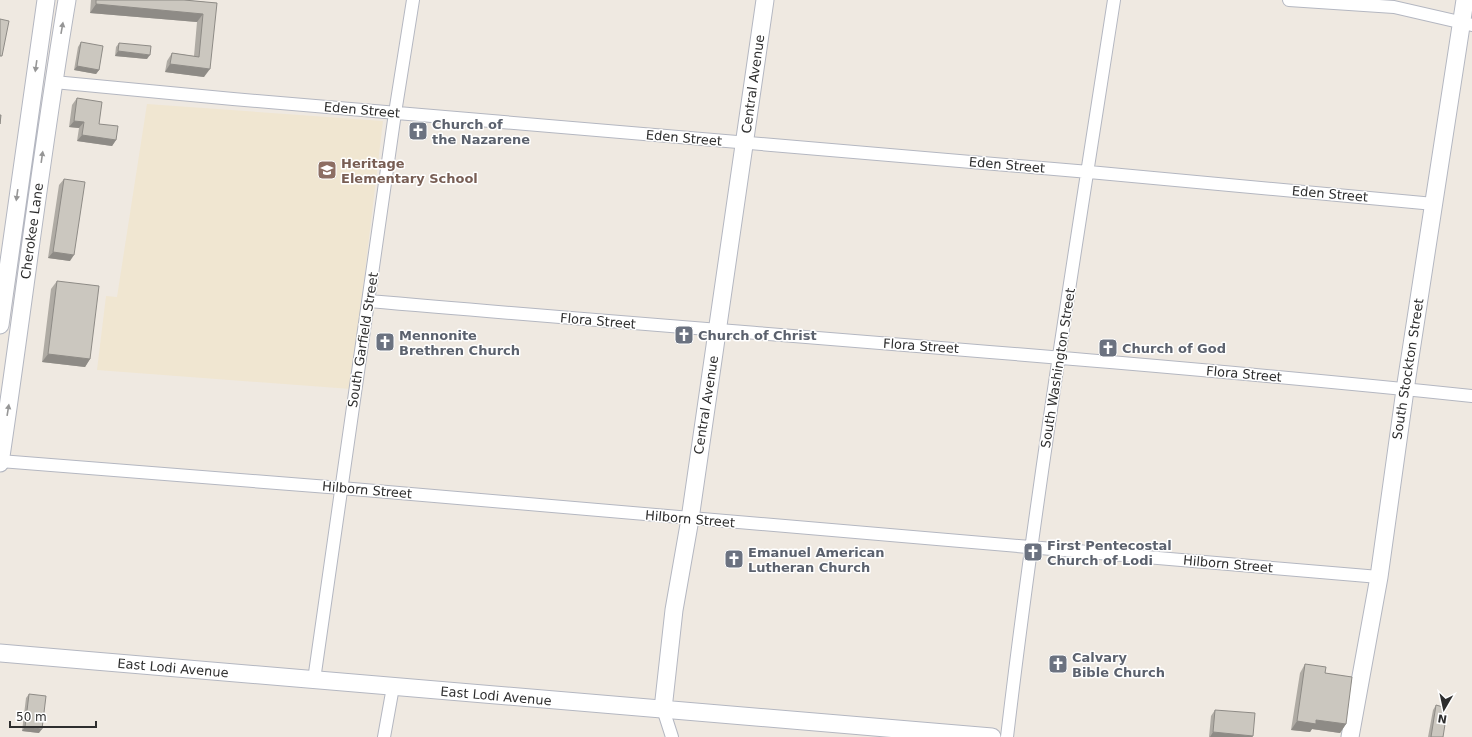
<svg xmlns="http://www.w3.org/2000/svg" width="1472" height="737" viewBox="0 0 1472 737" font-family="'DejaVu Sans',sans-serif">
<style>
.education{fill:#f0e6d1}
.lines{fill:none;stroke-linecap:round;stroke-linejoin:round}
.street-casing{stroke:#b4b7c1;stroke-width:14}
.secondary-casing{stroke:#b4b7c1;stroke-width:19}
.street{stroke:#fff;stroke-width:12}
.secondary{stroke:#fff;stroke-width:17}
.wall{fill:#afaba4}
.shaded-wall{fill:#8e8b86}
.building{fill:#cbc7bf;stroke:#8e8b86}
.oneway{fill:#969696}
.labels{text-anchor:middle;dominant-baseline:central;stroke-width:3;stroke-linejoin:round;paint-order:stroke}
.street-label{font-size:13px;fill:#2e2e2e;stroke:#fff}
.worship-label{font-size:13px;font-weight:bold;fill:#5b616d;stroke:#fff;text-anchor:start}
.education-label{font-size:13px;font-weight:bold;fill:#785e54;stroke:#fff;text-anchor:start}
</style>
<rect width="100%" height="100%" fill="#efe9e1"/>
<path class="education" d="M147,104L383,121L351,389L97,370L106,296L117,297Z"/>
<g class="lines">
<g class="street-casing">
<path id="street" d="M1289,0L1394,7L1472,25
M54,82L233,99L1089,172L1434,204
M369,301C737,333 1105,358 1472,396
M0,461L341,488L1379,577
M314,680L395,113L413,0
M663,709L672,737
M384,737L393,687
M1007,737C1036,491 1076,245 1114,0"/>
</g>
<g class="secondary-casing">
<path id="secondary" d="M0,325L46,0
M0,463C23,309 41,154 67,0
M0,653L992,737
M663,709L674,610L690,519L765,0
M1350,737L1379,577L1405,390L1465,0"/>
</g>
<use href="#street" class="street"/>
<use href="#secondary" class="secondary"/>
</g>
<path class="wall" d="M91,0H184L217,3L204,77L165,72L167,61L172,53L194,56L197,22L90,13Z
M81,42L99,70L96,74L74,70L78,47Z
M119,43L147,59L115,56L116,47Z
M77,98L99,124L116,140L112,146L77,141L79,128L69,127L72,105Z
M64,179L70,261L48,258L59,185Z
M57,281L90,359L85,367L42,362L51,289Z
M1305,664L1325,673L1346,724L1340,733L1312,729L1310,732L1291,730L1300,673Z
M29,694L39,733L22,731L26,698Z
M1436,705L1442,718L1443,737H1428L1433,710Z
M1215,710L1253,736L1252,737H1209L1211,716Z"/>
<path class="shaded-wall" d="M96,4L203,14L197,22L90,13Z
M118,51L150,55L147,59L115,56Z
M170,64L210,69L204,77L165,72Z
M77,66L99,70L96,74L74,70Z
M74,121L84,122L79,128L69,127Z
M82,135L116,140L112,146L77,141Z
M53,252L74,255L70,261L48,258Z
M48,354L90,359L85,367L42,362Z
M1316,720L1346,724L1340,733L1312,729L1310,732L1291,730L1297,721Z
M25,727L42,729L39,733L22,731Z
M1213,732L1253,736L1252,737H1210Z"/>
<path class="building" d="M96,0H184L217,3L210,69L170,64L172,53L199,57L203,14L96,4Z
M0,19L9,21L2,56H0Z
M81,42L103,46L99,70L77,66Z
M119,43L151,46L150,55L118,51Z
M77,98L102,102L99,124L118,126L116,140L82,135L84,122L74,121Z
M0,115H1L0,124Z
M64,179L85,182L74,255L53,252Z
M57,281L99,286L90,359L48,354Z
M1305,664L1326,667L1325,673L1352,677L1346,724L1316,720V724L1297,721Z
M29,694L46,696L42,729L25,727Z
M1436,705L1443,707L1442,718H1446L1443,737H1431Z
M1215,710L1255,713L1253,736L1213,732Z"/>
<defs><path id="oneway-solid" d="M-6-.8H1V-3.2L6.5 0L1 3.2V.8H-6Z"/></defs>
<g class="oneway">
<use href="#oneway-solid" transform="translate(62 28) rotate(-80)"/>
<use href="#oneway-solid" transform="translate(36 66) rotate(98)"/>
<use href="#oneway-solid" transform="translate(42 157) rotate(-82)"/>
<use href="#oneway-solid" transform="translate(17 195) rotate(98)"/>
<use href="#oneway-solid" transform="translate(8 410) rotate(-81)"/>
</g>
<defs>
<g id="church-square" transform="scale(1)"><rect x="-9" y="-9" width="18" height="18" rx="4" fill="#6b7280" stroke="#fff"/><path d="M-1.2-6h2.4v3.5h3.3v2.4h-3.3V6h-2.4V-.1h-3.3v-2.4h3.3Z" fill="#fff"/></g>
<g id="school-square" transform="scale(1)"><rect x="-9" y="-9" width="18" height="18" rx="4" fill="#8d6e63" stroke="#fff"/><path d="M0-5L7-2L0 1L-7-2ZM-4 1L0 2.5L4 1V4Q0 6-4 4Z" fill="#fff"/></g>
</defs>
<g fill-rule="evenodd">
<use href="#church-square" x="418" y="131"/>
<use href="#school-square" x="327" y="170"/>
<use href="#church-square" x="684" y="335"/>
<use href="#church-square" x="385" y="342"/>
<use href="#church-square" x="1108" y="348"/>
<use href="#church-square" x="1033" y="552"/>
<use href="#church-square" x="734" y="559"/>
<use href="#church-square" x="1058" y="664"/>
</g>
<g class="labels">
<g class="street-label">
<text transform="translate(753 84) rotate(-82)">Central Avenue</text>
<text transform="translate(362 110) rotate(5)">Eden Street</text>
<text transform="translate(684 138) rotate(5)">Eden Street</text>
<text transform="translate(1007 165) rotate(5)">Eden Street</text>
<text transform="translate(1330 194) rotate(5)">Eden Street</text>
<text transform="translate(32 231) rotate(-82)">Cherokee Lane</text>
<text transform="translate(598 321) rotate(5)">Flora Street</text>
<text transform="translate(363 340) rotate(-81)">South Garfield Street</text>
<text transform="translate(921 346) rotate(4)">Flora Street</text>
<text transform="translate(1058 368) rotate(-81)">South Washington Street</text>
<text transform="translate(1408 369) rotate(-81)">South Stockton Street</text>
<text transform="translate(1244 374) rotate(5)">Flora Street</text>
<text transform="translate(706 405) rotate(-81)">Central Avenue</text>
<text transform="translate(367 490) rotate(5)">Hilborn Street</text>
<text transform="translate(690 519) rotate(5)">Hilborn Street</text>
<text transform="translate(1228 564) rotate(5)">Hilborn Street</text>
<text transform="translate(173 668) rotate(5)">East Lodi Avenue</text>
<text transform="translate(496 696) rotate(5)">East Lodi Avenue</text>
</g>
<g class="worship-label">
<text x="432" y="124">Church of<tspan x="432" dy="15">the Nazarene</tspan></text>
<text x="399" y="335">Mennonite<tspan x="399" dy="15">Brethren Church</tspan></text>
<text x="698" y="335">Church of Christ</text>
<text x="1122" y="348">Church of God</text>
<text x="1047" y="545">First Pentecostal<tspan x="1047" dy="15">Church of Lodi</tspan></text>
<text x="748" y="552">Emanuel American<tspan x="748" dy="15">Lutheran Church</tspan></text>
<text x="1072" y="657">Calvary<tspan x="1072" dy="15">Bible Church</tspan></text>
</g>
<g class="education-label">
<text x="341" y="163">Heritage<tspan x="341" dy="15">Elementary School</tspan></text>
</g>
</g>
<g transform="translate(1444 709) rotate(189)" stroke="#ffffff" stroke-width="3" paint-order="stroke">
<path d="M0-3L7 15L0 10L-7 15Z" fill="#2e2e2e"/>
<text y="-6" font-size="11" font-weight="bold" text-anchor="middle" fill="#2e2e2e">N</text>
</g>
<path d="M10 721v6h86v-6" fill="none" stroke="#2e2e2e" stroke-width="2"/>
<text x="16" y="721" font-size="12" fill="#2e2e2e" stroke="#ffffff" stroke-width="3" paint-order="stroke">50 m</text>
</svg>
